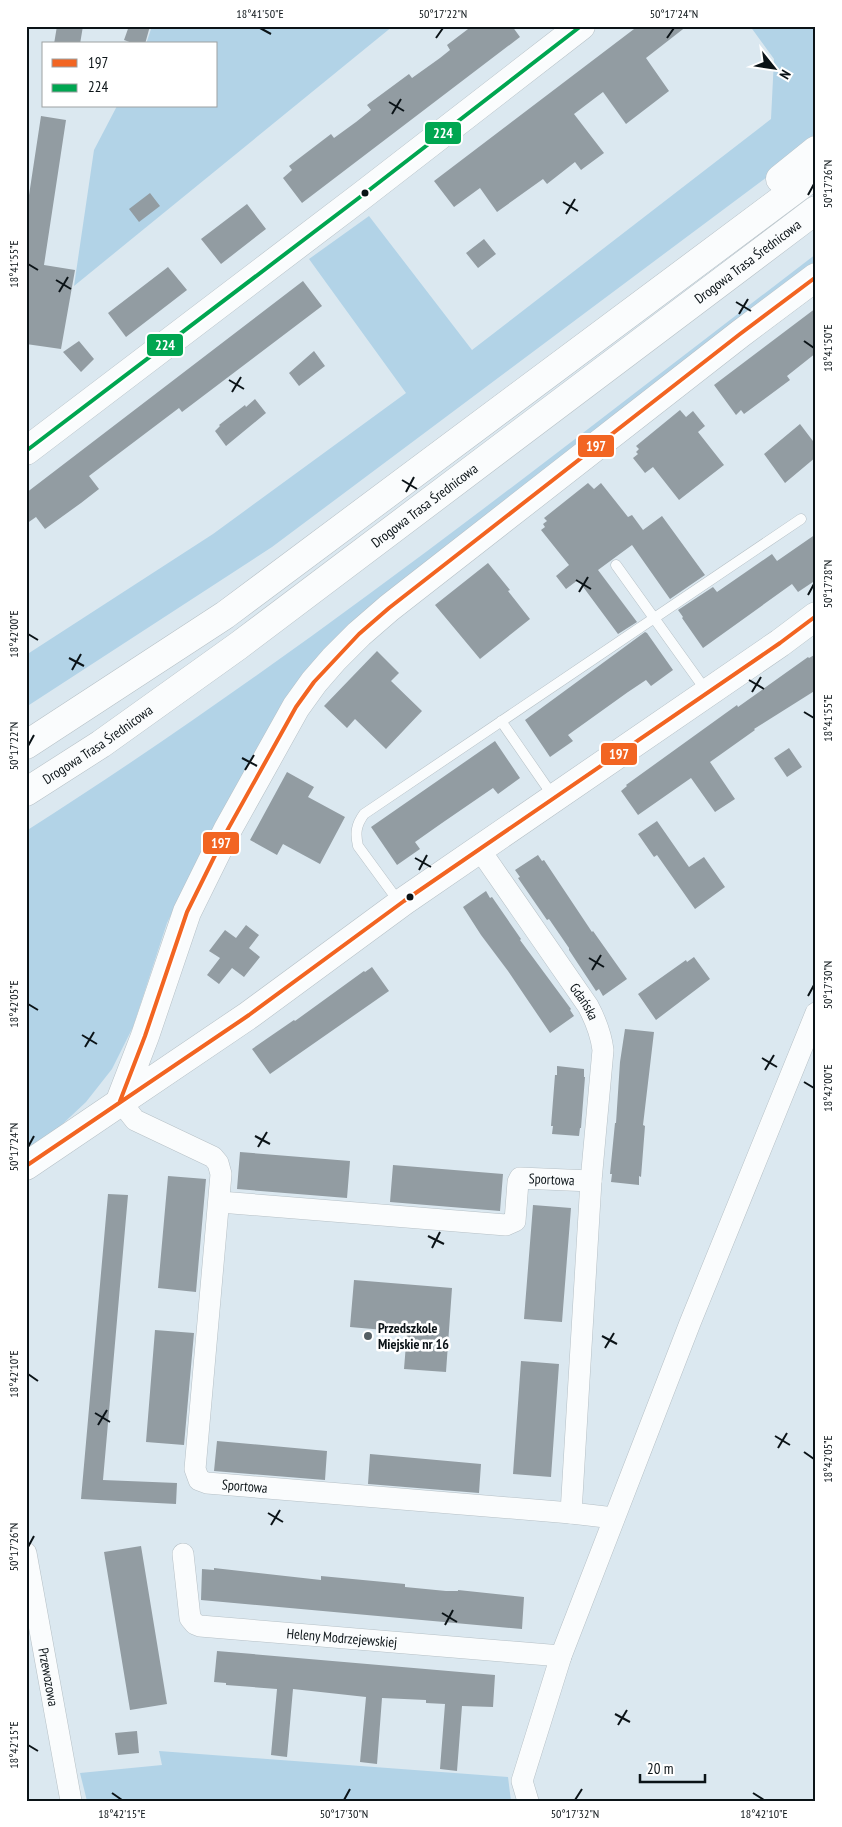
<svg xmlns="http://www.w3.org/2000/svg" width="842" height="1827" viewBox="0 0 842 1827" font-family="'PT Sans Narrow',sans-serif">
<style>
.green{fill:#b2d3e7}
.building{fill:#929ca2}
.lines{fill:none;stroke-linecap:round;stroke-linejoin:round}
.lane-casing{stroke:#b6c0c6;stroke-width:11}
.street-casing{stroke:#b6c0c6;stroke-width:22}
.secondary-casing{stroke:#b6c0c6;stroke-width:29}
.primary-casing{stroke:#b6c0c6;stroke-width:29}
.lane{stroke:#fafcfd;stroke-width:10}
.street{stroke:#fafcfd;stroke-width:21}
.secondary{stroke:#fafcfd;stroke-width:28}
.primary{stroke:#fafcfd;stroke-width:28}
.bus-1-casing{stroke:#fff;stroke-width:8}
.bus-2-casing{stroke:#fff;stroke-width:8}
.bus-1{stroke:#f26522;stroke-width:4}
.bus-2{stroke:#00a651;stroke-width:4}
.ticks{fill:none;stroke:#0b1317;stroke-width:2}
.bus-dot{fill:#0b1317;stroke:#fff;stroke-width:2}
.poi-dot{fill:#545e63;stroke:#fff;stroke-width:2}
.labels{text-anchor:middle;dominant-baseline:central;stroke-width:5;stroke-linejoin:round;paint-order:stroke}
.street-label{font-size:14px;fill:#0b1317;stroke:#fff}
.poi-label{font-size:14px;font-weight:bold;fill:#0b1317;stroke:#fff;text-anchor:start}
.line-badge{stroke:#fff;stroke-width:2}
.badge-label{font-size:14px;text-anchor:middle;font-weight:bold;fill:#fff}
.neatline{fill:none;stroke:#0b1317;stroke-width:2}
.ticks-label{font-size:12px;text-anchor:middle;fill:#0b1317}
</style>
<rect width="100%" height="100%" fill="#dbe8f0"/>
<path class="green" d="M152,26H393L74,286L94,150L117,106H216V44H146Z
M750,26H816L815,141L272,547L26,707V655L213,534L406,393L309,259L369,216L472,350L771,119L774,59Z
M816,254V268L352,624L297,682L214,829L167,923L133,1027L112,1069L86,1102L53,1133L26,1152V831C301,656 557,452 816,254Z
M159,1751L508,1777L511,1801H87L80,1773L162,1765Z"/>
<path class="building" d="M57,26H83L80,44H54Z
M129,26H150L145,44H135L124,40Z
M472,26H512L520,37L302,203L283,178L292,170L289,166L331,134L334,138L356,122L371,110L367,105L409,74L412,78L440,58L450,50L447,45Z
M638,26H687L646,58L669,91L626,124L603,92L574,114L604,153L581,170L575,162L547,184L543,179L497,212L480,188L454,207L434,181Z
M41,116L66,120L44,265L75,270L61,349L26,344V215Z
M150,193L160,206L139,222L129,209Z
M247,204L266,229L221,264L201,239Z
M484,239L496,254L478,268L466,253Z
M168,267L187,290L126,337L108,313Z
M303,281L322,306L182,412L179,408L89,476L99,489L81,503L45,529L36,517L26,524V493Z
M816,308V353L787,376L790,380L744,414L741,410L736,415L714,385Z
M79,341L94,359L81,372L63,352Z
M314,351L325,366L299,386L289,373Z
M255,399L266,413L226,446L215,431L220,426L219,425L245,405L246,407Z
M680,410L686,417L693,411L705,426L698,432L724,465L679,500L653,467L645,473L633,458L638,454L636,452L639,449L636,446Z
M800,424L816,445V457L785,483L764,454Z
M588,483L594,489L601,483L628,517L632,515L643,530L662,516L705,575L670,599L632,545L598,570L637,622L618,634L578,580L566,589L556,576L569,565L541,530L545,527L543,524L547,521L544,518Z
M816,534V580L798,592L792,584L703,648L682,618L683,617L678,610L713,587L717,592L772,554L777,561Z
M488,563L510,590L508,591L530,619L480,659L435,605Z
M645,632L647,633L673,670L651,686L646,680L628,692L568,735L573,741L550,757L525,720Z
M377,651L399,673L391,681L422,711L386,749L355,719L347,728L324,706Z
M816,654V690L754,729L755,730L710,762L735,799L715,812L691,778L638,815L621,791L627,786L626,785L737,705L738,707L808,657L809,658Z
M495,741L520,778L498,794L493,788L442,823L415,842L420,849L397,865L371,827Z
M789,748L802,767L787,777L774,758Z
M287,772L314,787L308,797L345,817L320,864L283,844L277,855L250,840Z
M657,821L689,867L704,857L725,887L695,909L657,855L654,857L638,834Z
M538,855L542,861L544,860L592,932L593,931L627,979L603,996L599,989L596,991L569,950V948L549,919L547,920L518,878L520,877L515,870Z
M486,891L490,898L492,897L521,939L520,940L571,1009L570,1010L574,1016L550,1033L508,971L481,935L463,907Z
M246,925L259,935L249,948L260,957L244,977L232,968L219,984L207,975L220,958L209,951L225,930L236,938Z
M694,957L710,979L656,1020L638,994L686,960L687,962Z
M372,967L389,991L270,1074L252,1049L294,1020L295,1021L364,971L365,972Z
M625,1029L654,1032L643,1125L645,1126L641,1177L639,1176V1185L611,1182L612,1174H610L615,1123H616L620,1062Z
M557,1066L584,1069V1077H585L581,1128H580L579,1136L552,1134L553,1126H551L555,1075H557Z
M240,1152L350,1161L347,1198L237,1189Z
M393,1165L503,1174L500,1211L390,1202Z
M168,1176L206,1179L196,1292L158,1288Z
M108,1194L128,1195L103,1480L177,1483L176,1504L81,1499Z
M533,1205L571,1208L562,1322L524,1319Z
M354,1280L452,1288L446,1372L404,1369L407,1332L350,1327Z
M155,1330L194,1333L184,1445L146,1442Z
M521,1361L559,1364L551,1477L513,1474Z
M217,1441L327,1451L325,1480L214,1471Z
M370,1454L481,1464L479,1493L368,1484Z
M141,1546L167,1704L130,1710L104,1552Z
M214,1568L321,1580V1576L405,1584V1587L446,1591H458V1590L524,1597L522,1629L201,1600L202,1569L214,1570Z
M217,1651L495,1675L493,1707L462,1706L457,1771L440,1769L445,1704L426,1703V1700L382,1698L377,1764L360,1762L366,1697L293,1689L287,1757L271,1755L277,1689L226,1685V1683L214,1682Z
M137,1731L139,1753L118,1755L115,1733Z"/>
<g class="lines">
<g class="lane-casing">
<path id="lane" d="M616,565L707,692
M501,721L553,796
M399,902L358,846C355,833 356,825 364,814L801,519"/>
</g>
<g class="street-casing">
<g id="street">
<path id="s1" d="M480,850L588,1006C596,1021 601,1034 603,1050L591,1181L571,1513"/>
<path id="s2" d="M120,1101L135,1120L213,1157L218,1163L221,1174L195,1469L199,1480L207,1483L571,1513L614,1518"/>
<path id="s3" d="M220,1202L506,1225L515,1221L518,1182L520,1178L591,1181"/>
<path id="s4" d="M26,1553L71,1801"/>
<path id="s5" d="M183,1554L190,1618L195,1624L200,1626L561,1656"/>
<path d="M528,1801L522,1781L561,1656L690,1323L816,1013"/>
</g>
</g>
<g class="secondary-casing">
<path id="secondary" d="M26,451L364,194L581,26
M120,1101L145,1036L187,912L228,829L296,707L314,682L334,659L359,634L389,608L740,334L816,277
M26,1166L249,1015L404,901L780,643L816,616"/>
</g>
<g class="primary-casing">
<g id="primary">
<path d="M780,179L816,150"/>
<path d="M26,745L225,615L816,174"/>
<path id="s6" d="M26,792L101,744L238,646L816,210"/>
</g>
</g>
<use href="#lane" class="lane"/>
<use href="#street" class="street"/>
<use href="#secondary" class="secondary"/>
<use href="#primary" class="primary"/>
<g class="bus-1-casing">
<path id="bus-1" d="M120,1101L145,1036L187,912L228,829L296,707L314,682L359,634L389,608L740,334L816,277
M26,1166L249,1015L404,901L780,643L816,616"/>
</g>
<g class="bus-2-casing">
<path id="bus-2" d="M26,451L364,194L581,26"/>
</g>
<use href="#bus-1" class="bus-1"/>
<use href="#bus-2" class="bus-2"/>
</g>
<path class="ticks" d="M260,28L271,34M436,38L443,28M667,38L674,28M389,102L404,111M392,114L401,99M808,195L814,184M563,202L578,211M566,214L575,199M28,264L38,270M56,280L71,289M59,292L68,277M736,302L751,311M739,314L748,299M804,341L814,348M229,380L244,389M232,392L241,377M402,480L417,489M406,492L414,477M576,580L591,589M579,592L588,577M808,595L814,584M28,634L38,640M69,658L84,666M72,670L81,654M749,680L764,689M752,692L761,677M804,712L814,718M28,746L34,735M242,758L257,766M245,770L254,755M415,858L431,867M419,870L427,855M589,958L604,967M592,970L601,955M808,996L814,985M28,1004L38,1010M82,1035L97,1044M85,1047L94,1032M762,1058L777,1067M765,1070L774,1055M804,1082L814,1088M255,1136L270,1144M28,1147L34,1136M258,1147L267,1132M428,1236L444,1244M432,1248L440,1232M602,1336L617,1344M605,1348L614,1333M28,1374L38,1381M95,1413L110,1422M98,1425L107,1410M775,1436L790,1445M778,1448L787,1433M804,1452L814,1459M268,1513L283,1522M271,1525L280,1510M28,1547L34,1536M442,1613L457,1622M445,1625L453,1610M615,1714L630,1722M618,1725L627,1710M28,1745L38,1751M112,1793L122,1800M753,1793L764,1800M344,1800L350,1789M575,1800L582,1789"/>
<g class="bus-dot">
<circle cx="365" cy="193" r="4.5"/>
<circle cx="410" cy="897" r="4.5"/>
</g>
<circle class="poi-dot" cx="368" cy="1336" r="5"/>
<g class="labels">
<g class="street-label">
<text stroke="none"><textPath href="#s6" startOffset="896">Drogowa Trasa Średnicowa</textPath></text>
<text stroke="none"><textPath href="#s6" startOffset="491">Drogowa Trasa Średnicowa</textPath></text>
<text stroke="none"><textPath href="#s6" startOffset="86">Drogowa Trasa Średnicowa</textPath></text>
<text stroke="none"><textPath href="#s1" startOffset="184">Gdańska</textPath></text>
<text stroke="none"><textPath href="#s3" startOffset="372">Sportowa</textPath></text>
<text stroke="none"><textPath href="#s2" startOffset="484">Sportowa</textPath></text>
<text stroke="none"><textPath href="#s5" startOffset="220">Heleny Modrzejewskiej</textPath></text>
<text stroke="none"><textPath href="#s4" startOffset="126">Przewozowa</textPath></text>
</g>
<g class="poi-label">
<text x="378" y="1328">Przedszkole<tspan x="378" dy="16">Miejskie nr 16</tspan></text>
</g>
</g>
<g class="line-badge">
<rect x="424" y="121" width="38" height="24" rx="5" fill="#00a651"/>
<rect x="146" y="333" width="38" height="24" rx="5" fill="#00a651"/>
<rect x="577" y="434" width="38" height="24" rx="5" fill="#f26522"/>
<rect x="600" y="742" width="38" height="24" rx="5" fill="#f26522"/>
<rect x="202" y="831" width="38" height="24" rx="5" fill="#f26522"/>
</g>
<g class="badge-label">
<text x="443" y="138">224</text>
<text x="165" y="350">224</text>
<text x="596" y="451">197</text>
<text x="619" y="759">197</text>
<text x="221" y="848">197</text>
</g>
<rect width="842" height="1827" fill="none" stroke="#ffffff" stroke-width="55"/>
<rect x="42" y="42" width="175" height="65" fill="#ffffff" stroke="#9da1a2"/>
<rect x="52" y="59" width="25" height="8" fill="#f26522" stroke="#9da1a2"/>
<text x="88" y="68" font-size="15" fill="#0b1317">197</text>
<rect x="52" y="84" width="25" height="8" fill="#00a651" stroke="#9da1a2"/>
<text x="88" y="92" font-size="15" fill="#0b1317">224</text>
<g transform="translate(774 68) rotate(120)" stroke="#ffffff" stroke-width="4" paint-order="stroke">
<path d="M0-4L9 19L0 12L-9 19Z" fill="#0b1317"/>
<text y="-8" font-size="14" font-weight="bold" text-anchor="middle" fill="#0b1317">N</text>
</g>
<path d="M640 1774v8h65v-8" fill="none" stroke="#0b1317" stroke-width="2.5"/>
<text x="647" y="1774" font-size="15" fill="#0b1317" stroke="#ffffff" stroke-width="4" paint-order="stroke">20 m</text>
<rect x="28" y="28" width="786" height="1772" class="neatline"/>
<g class="ticks-label">
<text x="260" y="18">18°41'50"E</text>
<text x="443" y="18">50°17'22"N</text>
<text x="674" y="18">50°17'24"N</text>
<text transform="translate(828 184) rotate(-90)" y="4">50°17'26"N</text>
<text transform="translate(14 264) rotate(-90)" y="4">18°41'55"E</text>
<text transform="translate(828 348) rotate(-90)" y="4">18°41'50"E</text>
<text transform="translate(828 584) rotate(-90)" y="4">50°17'28"N</text>
<text transform="translate(14 634) rotate(-90)" y="4">18°42'00"E</text>
<text transform="translate(828 718) rotate(-90)" y="4">18°41'55"E</text>
<text transform="translate(14 746) rotate(-90)" y="4">50°17'22"N</text>
<text transform="translate(828 985) rotate(-90)" y="4">50°17'30"N</text>
<text transform="translate(14 1004) rotate(-90)" y="4">18°42'05"E</text>
<text transform="translate(828 1088) rotate(-90)" y="4">18°42'00"E</text>
<text transform="translate(14 1147) rotate(-90)" y="4">50°17'24"N</text>
<text transform="translate(14 1374) rotate(-90)" y="4">18°42'10"E</text>
<text transform="translate(828 1459) rotate(-90)" y="4">18°42'05"E</text>
<text transform="translate(14 1547) rotate(-90)" y="4">50°17'26"N</text>
<text transform="translate(14 1745) rotate(-90)" y="4">18°42'15"E</text>
<text x="122" y="1818">18°42'15"E</text>
<text x="344" y="1818">50°17'30"N</text>
<text x="575" y="1818">50°17'32"N</text>
<text x="764" y="1818">18°42'10"E</text>
</g>
</svg>
